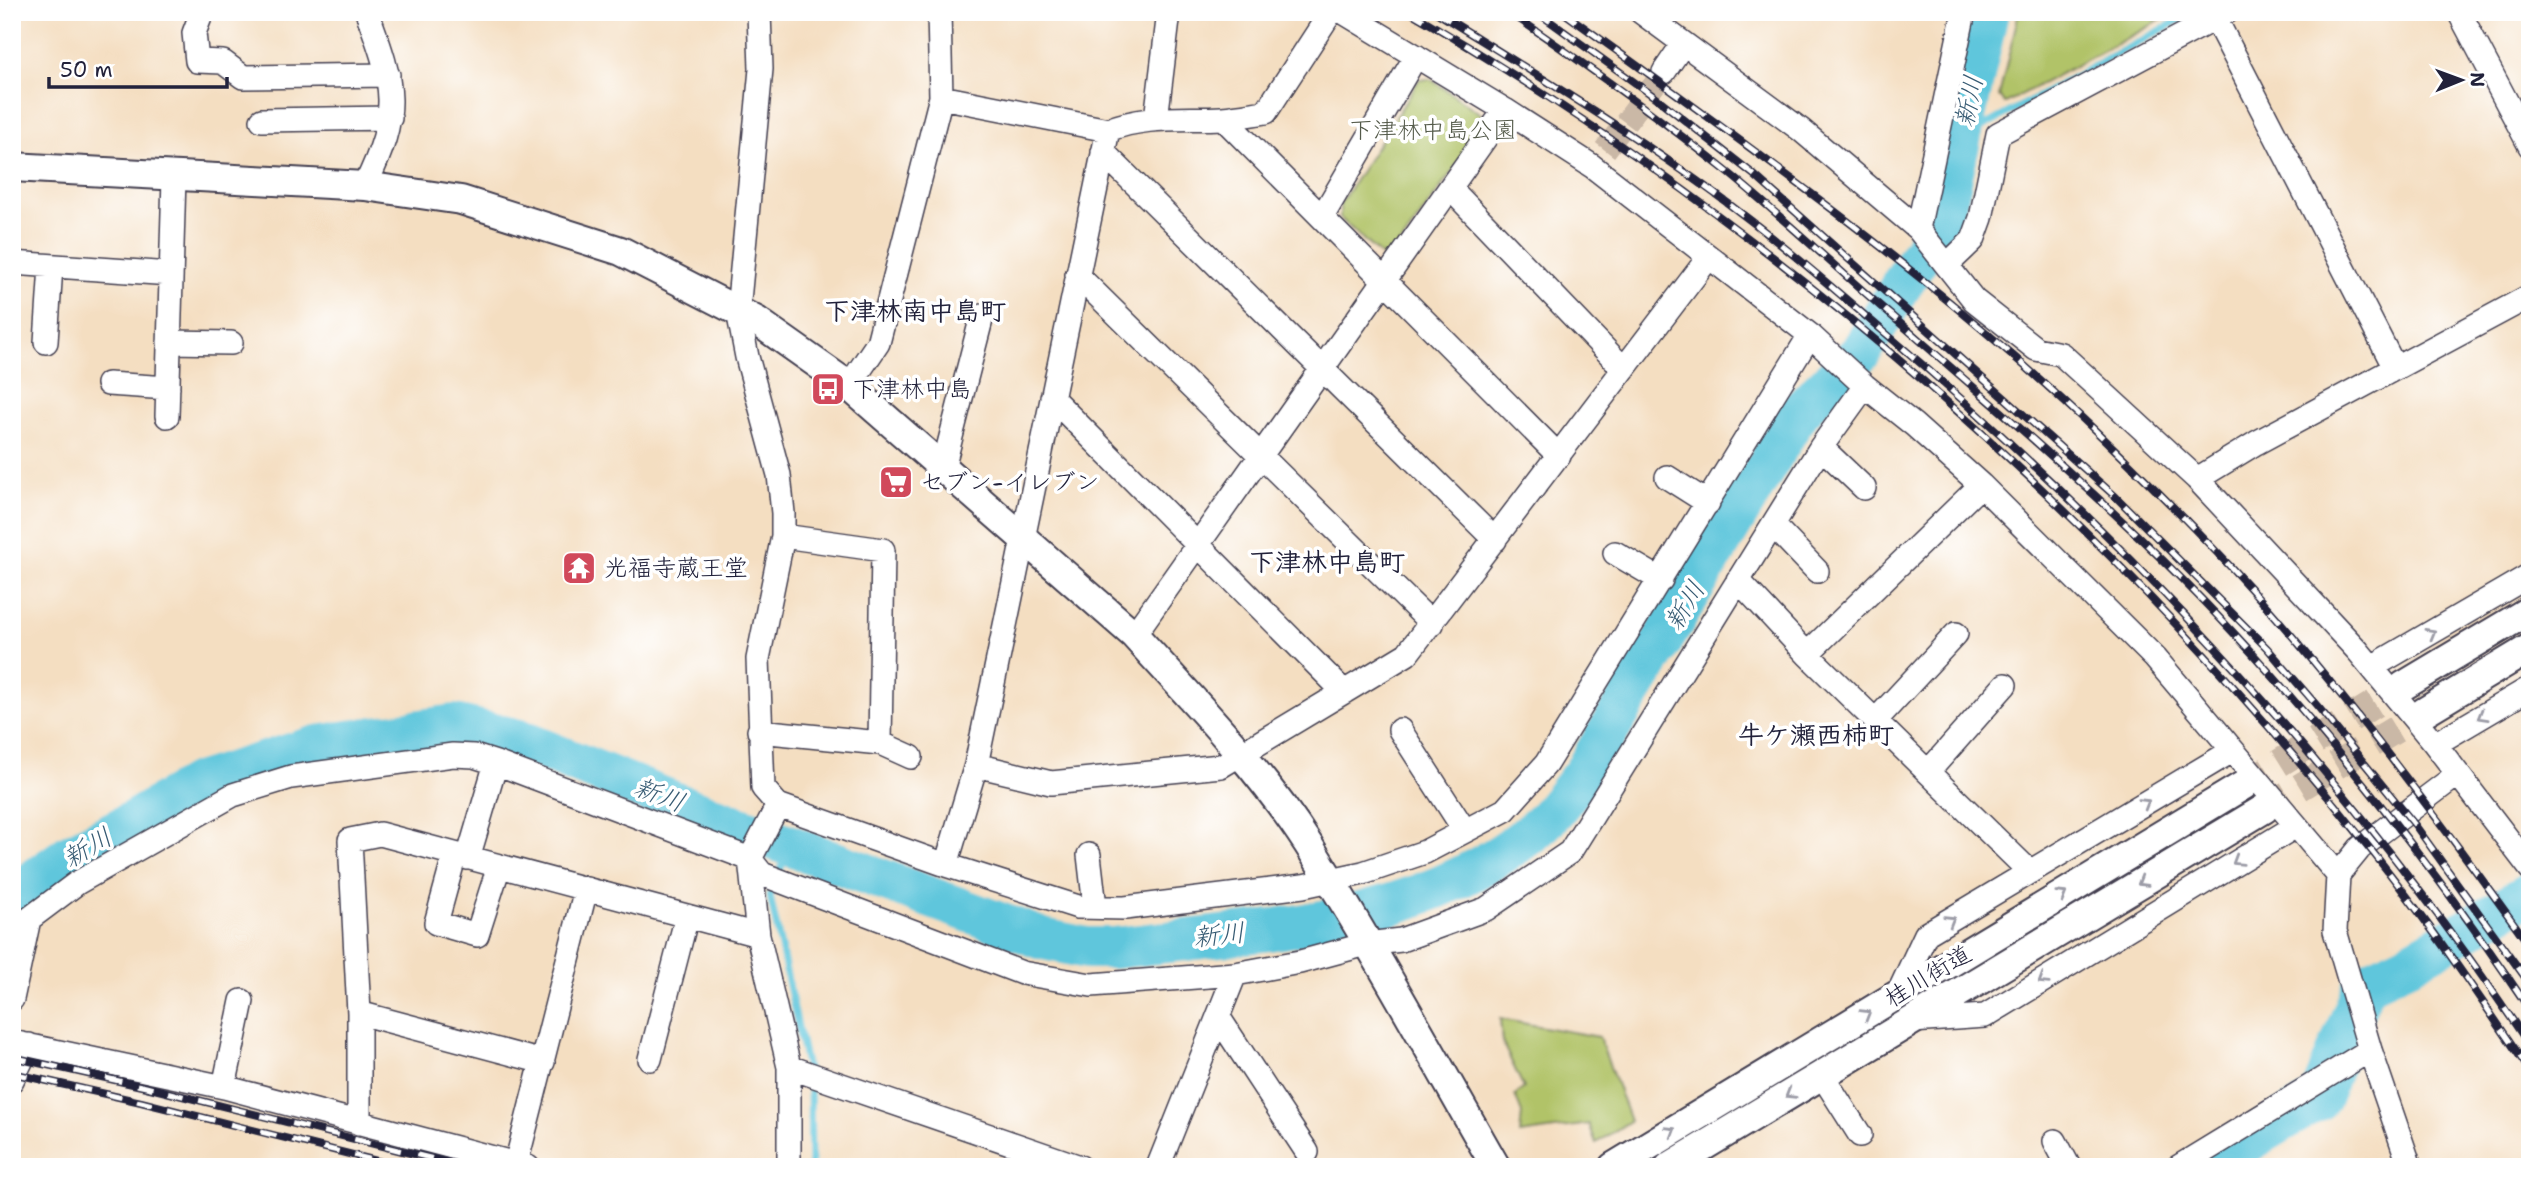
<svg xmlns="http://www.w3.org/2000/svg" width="2542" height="1179" viewBox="0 0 2542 1179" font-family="'Shantell Sans','Klee One',sans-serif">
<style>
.green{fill:#b1c367;stroke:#6a7251;stroke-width:2}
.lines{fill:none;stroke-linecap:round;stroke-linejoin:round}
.stream{stroke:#5fc6dc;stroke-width:7}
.river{stroke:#5fc6dc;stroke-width:42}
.minor-tunnel{stroke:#cab8a6;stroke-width:23;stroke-dasharray:23 11;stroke-linecap:butt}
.tertiary-tunnel{stroke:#cab8a6;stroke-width:28;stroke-dasharray:28 14;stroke-linecap:butt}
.minor-casing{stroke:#423e4f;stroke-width:26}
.tertiary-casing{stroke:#423e4f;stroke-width:32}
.minor{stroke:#fff;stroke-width:23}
.tertiary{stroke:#fff;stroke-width:28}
.rail-casing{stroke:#22223b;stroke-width:8}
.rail{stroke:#fff;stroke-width:5;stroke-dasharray:16;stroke-linecap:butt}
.oneway{stroke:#9c9ca7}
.labels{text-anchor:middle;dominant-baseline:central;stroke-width:7;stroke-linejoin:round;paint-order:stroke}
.park-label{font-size:24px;fill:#545a4a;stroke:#fff}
.poi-label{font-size:24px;fill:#22223b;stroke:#fff;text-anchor:start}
.street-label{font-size:24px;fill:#22223b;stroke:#fff}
.water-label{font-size:26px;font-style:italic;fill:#375b73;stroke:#fff}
.neighbourhood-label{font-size:26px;font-weight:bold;fill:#22223b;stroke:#fff}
</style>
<rect width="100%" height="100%" fill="#fff"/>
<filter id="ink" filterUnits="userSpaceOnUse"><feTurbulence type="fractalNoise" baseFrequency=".0143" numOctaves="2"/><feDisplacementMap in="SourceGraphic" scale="14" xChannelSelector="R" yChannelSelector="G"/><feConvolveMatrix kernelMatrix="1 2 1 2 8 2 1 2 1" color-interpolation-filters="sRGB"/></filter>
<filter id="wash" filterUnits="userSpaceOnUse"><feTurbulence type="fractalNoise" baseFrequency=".00686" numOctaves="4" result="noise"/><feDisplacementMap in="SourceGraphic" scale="28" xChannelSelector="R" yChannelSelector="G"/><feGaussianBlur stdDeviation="1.57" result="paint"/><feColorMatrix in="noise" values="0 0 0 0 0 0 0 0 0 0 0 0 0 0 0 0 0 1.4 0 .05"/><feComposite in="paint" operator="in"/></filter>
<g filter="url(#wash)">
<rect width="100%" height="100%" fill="#f4dec1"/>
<path class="green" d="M2019,12H2176L2004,104L1999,96Z
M1430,79L1484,116V127L1392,256L1382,257L1340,218V204L1419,80Z
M1500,1019L1599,1037L1630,1121L1596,1143L1589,1124L1520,1134L1522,1113L1515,1095L1524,1088L1502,1042Z"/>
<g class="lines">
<path class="stream" d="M1960,139L2194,12
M790,845L770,896L807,1069
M12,891L17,892
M810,1080L811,1167"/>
<path class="river" d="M12,898L17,892L69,855L132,822L197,783L317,746L454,725L519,740L686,807L1043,939L1087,948H1114C1260,930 1420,927 1538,827C1555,813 1569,791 1583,774L1799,411L1860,353L1943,217L1988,12
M2206,1167L2319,1099L2365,983L2410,962L2530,893"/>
</g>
</g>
<g filter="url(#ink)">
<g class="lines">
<path class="minor-tunnel" d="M1605,150L1664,72"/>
<path class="tertiary-tunnel" d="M2244,785L2403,686
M2264,809L2424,712"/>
<g class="minor-casing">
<path id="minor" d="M202,12L194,33L197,61L223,62L243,77L388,75
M759,12L761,69L738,311L747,357L779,475L783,513V536L758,659L763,788L778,805L946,865L1078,907L1125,908L1303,886L1363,873L1425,852L1505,810L1546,764L1810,335
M1343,12L1505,110L1592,166L1810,335L1865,386L1914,425L1981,485L2155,658L2338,875
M1641,12L1801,130L1918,229L1974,300L2036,349L2061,354L2197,479L2358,651L2435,744L2530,868
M2212,12L2395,368
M2459,12L2530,146
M1664,72L1683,44
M941,97L1108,130C1145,115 1183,120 1222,118C1237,117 1252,114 1266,112L1331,12
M1223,118L1559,456
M1156,119L1169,12
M262,120L390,118
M1103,152L1495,540
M365,186C401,112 395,87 367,12
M1450,188L1624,369
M1322,217L1416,56
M1918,229L1964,12
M12,263L171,274
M1948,264L1973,240L1981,218L1998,134L2227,12
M1077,275L1432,624
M46,342L51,266
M169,342L231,343
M108,384L168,388
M849,386L878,343L941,97L939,12
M1052,398L1344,692
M167,416L174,178
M1821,447L1864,488
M943,468L982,316
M1667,477L1708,503
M2197,479L2256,443L2530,296
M1774,526L1817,571
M1615,553L1661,580
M1738,580L1807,654L2030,872
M1134,635L1505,110
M1807,654L1981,485
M2372,667L2530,575
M1875,721L1956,634
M1400,730L1465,831
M759,731L880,743L883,550L783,536
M880,743L911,757
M2435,744L2530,688
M976,765L1051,783L1221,766L1407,654L1709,257
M1928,772L2005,685
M778,805L750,859L758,935L789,1067V1167
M455,854L436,923L477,935L499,866
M1089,855L1095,907
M468,858L496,763
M946,865L976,765L1108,130
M1898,994L1926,934L2232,751
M12,999L29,919L77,883L233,795L291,777L453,755L474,756L496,763L750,859L762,874L1022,973L1091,985L1235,974L1300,962L1367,944L1401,940L1486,909L1570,852L1821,447L1865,386
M359,1013L543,1062
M1219,1018L1307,1152
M1912,1021L1985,1016L2296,826
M12,1042L224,1087L528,1167
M650,1059L687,916
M789,1067L1080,1167
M1822,1075L1860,1135
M12,1080L29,1045
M224,1087L242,1001
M359,1123V1013L350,840L380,834L758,935
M2055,1141L2069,1167
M516,1164L586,889
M1158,1167L1235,974
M2178,1167L2370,1050
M2410,1167L2370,1050L2335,931L2338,875L2360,848L2458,774"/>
</g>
<g class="tertiary-casing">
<path id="tertiary" d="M12,167L365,186L461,200L621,251L757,321L849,386L1134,635C1194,701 1260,769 1308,844C1374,949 1434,1059 1496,1167
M2403,686L2530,610
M2424,712L2530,648
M1613,1167L2244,785
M1669,1167L2264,809"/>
</g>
<use href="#minor" class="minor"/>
<use href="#tertiary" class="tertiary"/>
<g class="rail-casing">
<path id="rail" d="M1410,12C1780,227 2109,519 2375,855C2430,924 2480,998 2530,1071
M1436,12C1540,77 1645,140 1742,214C1790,250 1836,291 1883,331C2129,539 2351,777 2530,1046
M1509,12C1585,64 1659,117 1730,174C1786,220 1838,270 1893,317C2016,424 2142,531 2251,652C2353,765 2446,884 2530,1010
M1537,12L1659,100L1753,174L2116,497L2267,648L2319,708L2415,825L2530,984
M1563,12C1748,146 1938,279 2102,437C2171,504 2241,574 2303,649C2383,744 2457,844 2530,946
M12,1057L146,1087L466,1167
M12,1073L141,1102L401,1167"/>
</g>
<use href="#rail" class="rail"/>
</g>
<defs><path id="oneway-chevron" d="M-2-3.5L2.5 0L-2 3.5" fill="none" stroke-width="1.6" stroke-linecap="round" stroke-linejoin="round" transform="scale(1.75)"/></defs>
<g class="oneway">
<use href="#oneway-chevron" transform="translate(2431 633) rotate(-30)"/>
<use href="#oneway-chevron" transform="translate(2482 716) rotate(150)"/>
<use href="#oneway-chevron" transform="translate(2145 803) rotate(-31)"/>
<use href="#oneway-chevron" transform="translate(2237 861) rotate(148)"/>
<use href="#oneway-chevron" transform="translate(2142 882) rotate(149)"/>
<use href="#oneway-chevron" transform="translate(2062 895) rotate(-31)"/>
<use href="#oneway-chevron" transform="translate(1950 920) rotate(-31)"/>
<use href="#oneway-chevron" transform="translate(2043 980) rotate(148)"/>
<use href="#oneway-chevron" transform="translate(1866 1014) rotate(-31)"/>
<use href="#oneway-chevron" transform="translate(1790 1094) rotate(149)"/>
<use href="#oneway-chevron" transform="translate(1671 1131) rotate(-31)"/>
</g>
</g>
<defs>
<g id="bus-square" transform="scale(1.75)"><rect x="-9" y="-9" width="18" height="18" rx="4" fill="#d1495b" stroke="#fff"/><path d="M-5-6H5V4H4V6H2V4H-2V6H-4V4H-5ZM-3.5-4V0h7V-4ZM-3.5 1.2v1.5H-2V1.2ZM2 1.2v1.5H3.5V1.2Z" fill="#fff"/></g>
<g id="supermarket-square" transform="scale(1.75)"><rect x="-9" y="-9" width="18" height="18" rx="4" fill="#d1495b" stroke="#fff"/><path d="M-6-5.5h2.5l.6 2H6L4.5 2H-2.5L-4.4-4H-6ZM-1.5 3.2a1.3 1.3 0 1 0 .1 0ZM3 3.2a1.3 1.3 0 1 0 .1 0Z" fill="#fff"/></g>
<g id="temple-square" transform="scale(1.75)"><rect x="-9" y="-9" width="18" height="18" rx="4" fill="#d1495b" stroke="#fff"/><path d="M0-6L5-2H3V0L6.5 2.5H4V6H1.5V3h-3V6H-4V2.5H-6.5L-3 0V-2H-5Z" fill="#fff"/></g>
</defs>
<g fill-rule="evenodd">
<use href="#bus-square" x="828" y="389"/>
<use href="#supermarket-square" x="896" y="482"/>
<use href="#temple-square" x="579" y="568"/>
</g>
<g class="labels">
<g class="park-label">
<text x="1433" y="130">下津林中島公園</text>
</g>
<g class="poi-label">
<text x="852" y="389">下津林中島</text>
<text x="920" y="482">セブン-イレブン</text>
<text x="604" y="568">光福寺蔵王堂</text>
</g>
<g class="street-label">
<text transform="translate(1928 976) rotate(-31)">桂川街道</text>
</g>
<g class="water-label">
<text transform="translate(1968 101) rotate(-78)">新川</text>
<text transform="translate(1684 605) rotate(-59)">新川</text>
<text transform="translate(660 794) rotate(21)">新川</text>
<text transform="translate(87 847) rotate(-31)">新川</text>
<text transform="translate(1219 934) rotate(-6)">新川</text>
</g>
<g class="neighbourhood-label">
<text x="915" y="310">下津林南中島町</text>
<text x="1327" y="561">下津林中島町</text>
<text x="1816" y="734">牛ケ瀬西柿町</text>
</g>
</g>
<rect width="2542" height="1179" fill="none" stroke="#fff" stroke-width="42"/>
<g transform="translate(2461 80) rotate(89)" stroke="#ffffff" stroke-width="5" paint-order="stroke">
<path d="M0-5L12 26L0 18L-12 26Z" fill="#22223b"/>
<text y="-10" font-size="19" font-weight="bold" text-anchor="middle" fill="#22223b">N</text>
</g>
<path d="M49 77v10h178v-10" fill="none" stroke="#22223b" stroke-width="3.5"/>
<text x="60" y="77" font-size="21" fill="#22223b" stroke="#ffffff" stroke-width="5" paint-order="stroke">50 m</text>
</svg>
